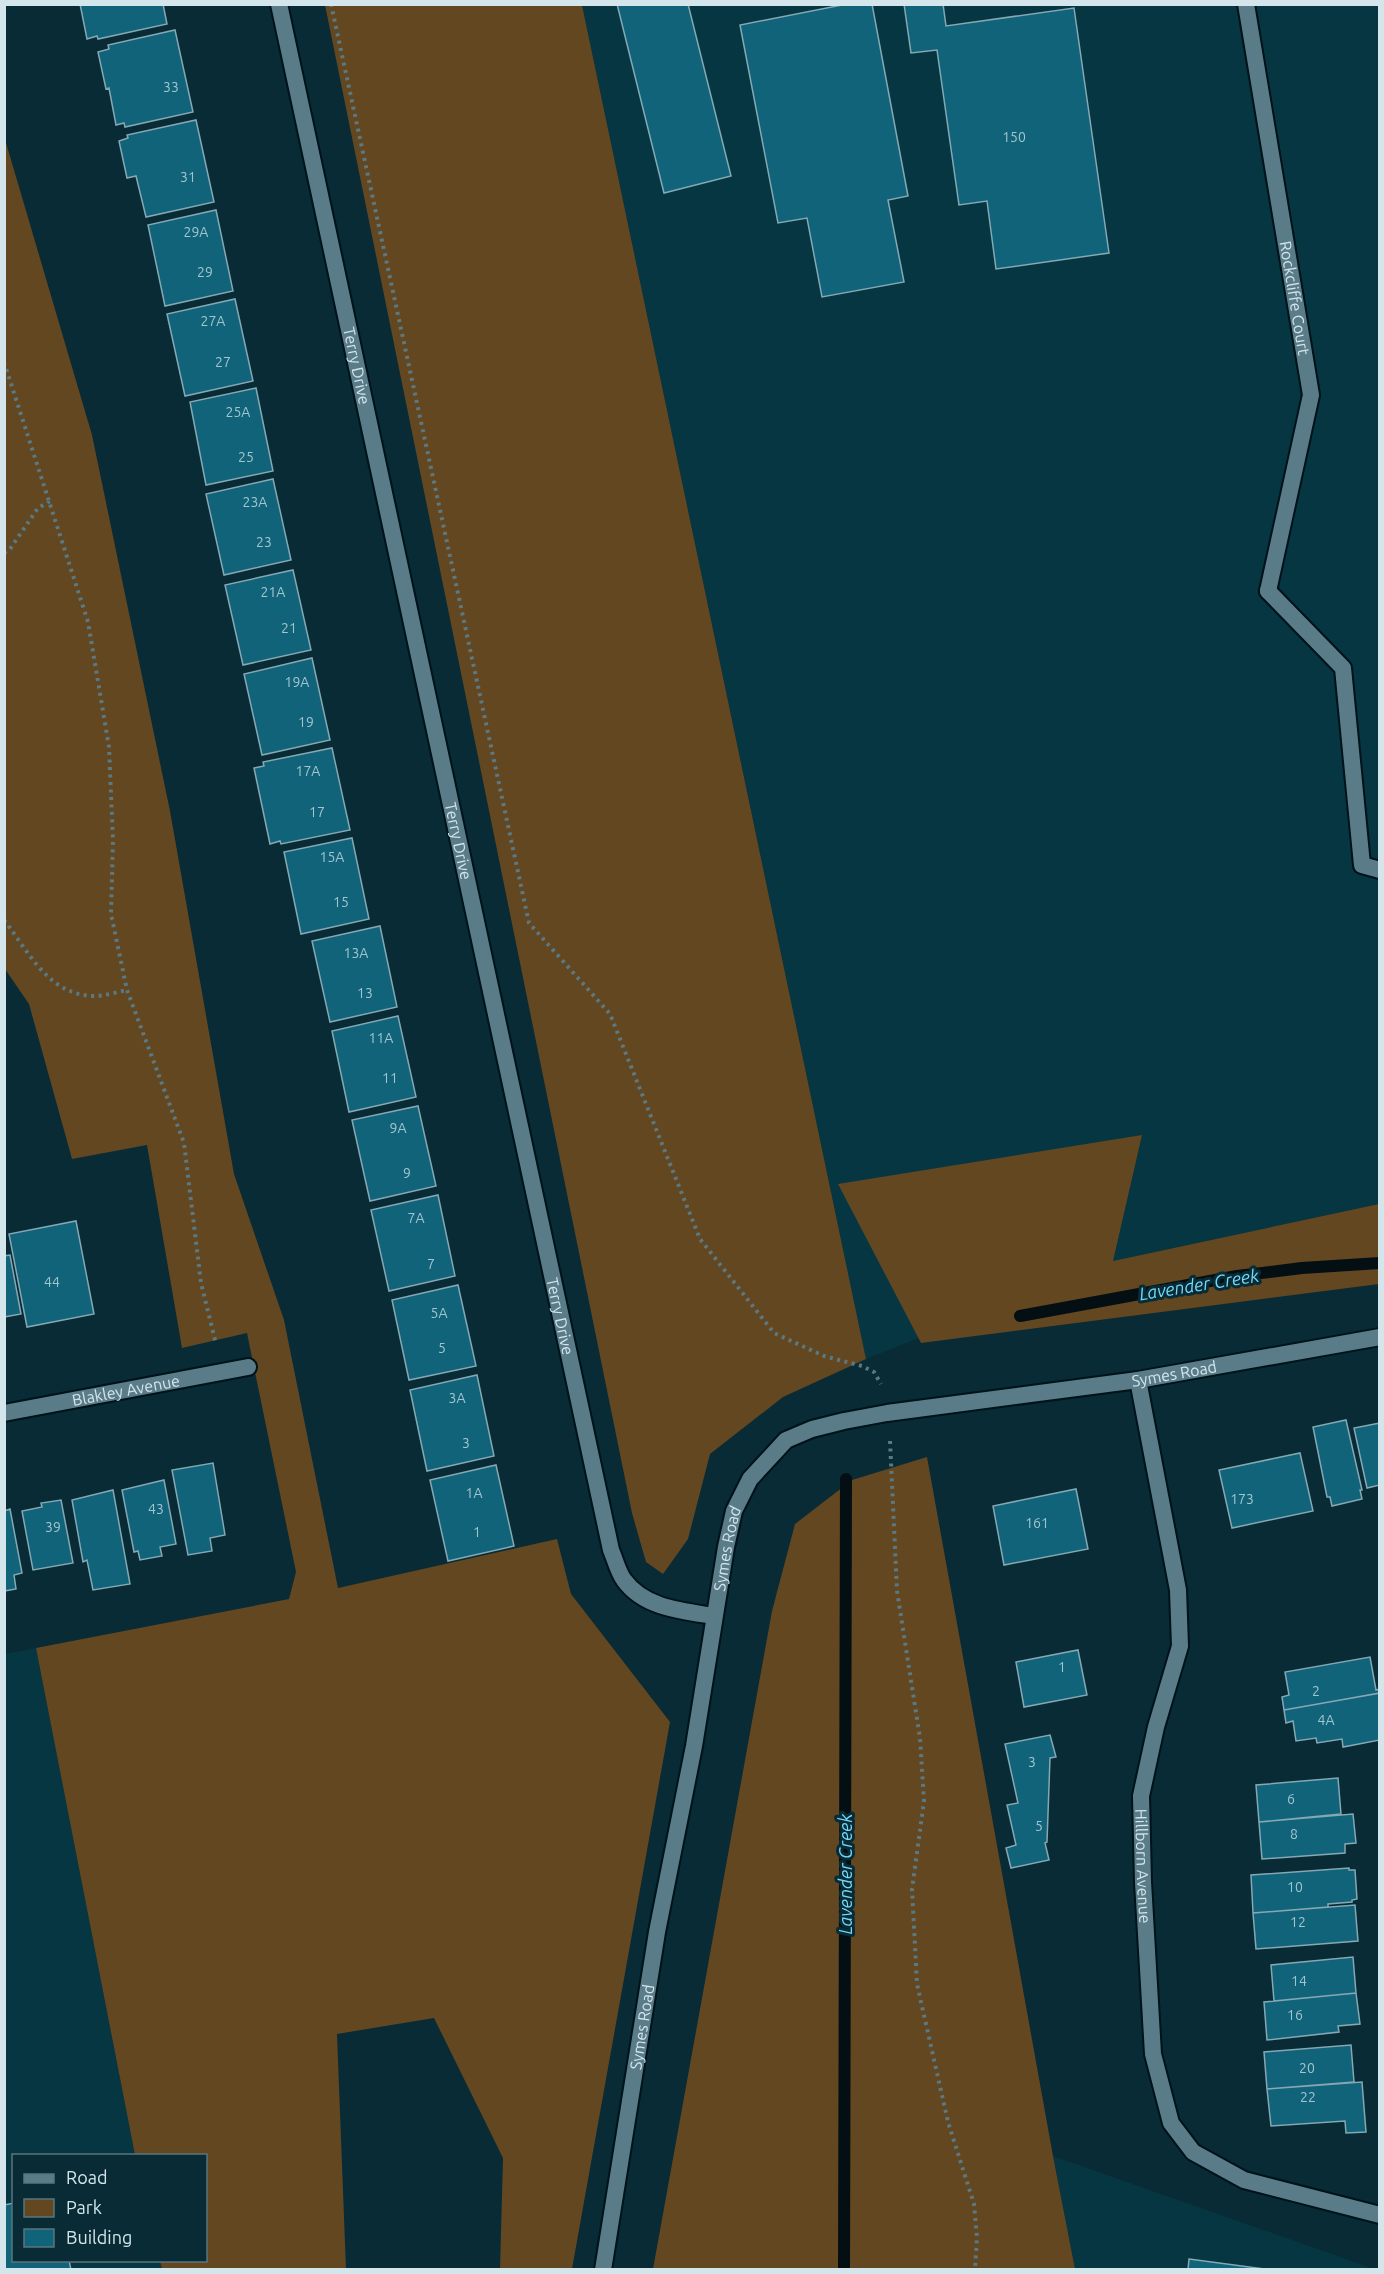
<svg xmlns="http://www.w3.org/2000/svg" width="1384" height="2274" viewBox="0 0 1384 2274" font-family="Ubuntu,sans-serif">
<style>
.built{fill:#063642}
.green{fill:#624721}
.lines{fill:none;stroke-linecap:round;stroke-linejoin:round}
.stream{stroke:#040f13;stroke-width:12}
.building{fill:#106379;stroke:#85a8b4;stroke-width:1.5}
.service-casing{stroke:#00121a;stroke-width:20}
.minor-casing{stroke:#00121a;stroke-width:20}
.path{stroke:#5c7880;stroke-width:4;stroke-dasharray:3 4.5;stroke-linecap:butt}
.service{stroke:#5a7c88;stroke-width:16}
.minor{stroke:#5a7c88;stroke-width:16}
.labels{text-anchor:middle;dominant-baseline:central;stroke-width:6;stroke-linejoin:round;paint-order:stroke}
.number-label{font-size:14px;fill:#a3c5cf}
.street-label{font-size:16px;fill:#d4e6ec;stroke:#082b35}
.water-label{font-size:18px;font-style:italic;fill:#74d9f9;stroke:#082b35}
</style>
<rect width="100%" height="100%" fill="#082b35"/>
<path class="built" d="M582,5H1379V1204L1113,1261L866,1359Z
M36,1648L135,2155L14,2156V2260L160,2261L162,2269L5,2270V1654Z
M1053,2156L1366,2266L1371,2269H1075Z"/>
<path class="green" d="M325,5H582L866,1359L783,1397L710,1454L688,1539L663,1574L646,1562L632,1513Z
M4,136L92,435L170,811L234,1174L284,1320L338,1588L557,1539L571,1594L670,1722L572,2269H500L503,2158L434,2018L337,2034L346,2269H162L160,2261L206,2260V2156L135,2155L36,1648L289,1599L296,1572L247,1333L182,1348L147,1145L72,1159L29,1004L5,969Z
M1142,1135L1113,1261L1379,1204V1284L921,1343L838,1184Z
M927,1457L1053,2156L1075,2269H653L772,1611L795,1524L852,1480Z"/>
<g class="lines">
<path class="stream" d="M1020,1316L1237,1276L1302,1268L1380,1263
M844,2270L846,1479"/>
</g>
<path class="building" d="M80,4H163L167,24L98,39L97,36L87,39Z
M617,4H688L731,176L664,193Z
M847,4H872L908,196L888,200L904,282L822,297L807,218L778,223L740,25Z
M904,4H943L946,26L1074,8L1109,253L996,269L987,201L959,205L937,50L911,53Z
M175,30L193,112L125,127L124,123L116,125L109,88L106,89L98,52L109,49L108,45Z
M196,120L214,202L146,217L136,176L127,178L119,141L128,138L127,135Z
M216,210L233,291L165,306L148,225Z
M235,299L253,381L185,396L167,314Z
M256,388L273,471L206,485L190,402Z
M273,479L291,560L224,575L206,494Z
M293,570L311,650L243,665L225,585Z
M312,658L330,740L262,755L244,674Z
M332,748L350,830L281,844L280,841L270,844L254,768L264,766L263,762Z
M352,838L369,919L301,934L284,852Z
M380,926L397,1007L330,1022L312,941Z
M398,1016L416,1097L349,1112L332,1031Z
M418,1106L436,1186L370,1201L352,1120Z
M438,1195L455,1276L389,1291L371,1210Z
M76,1221L94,1314L27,1327L9,1234Z
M10,1255L21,1314L4,1317V1256Z
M458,1285L476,1366L409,1380L392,1300Z
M477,1375L494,1456L427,1471L410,1390Z
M1346,1420L1362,1490H1360L1362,1499L1332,1506L1330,1497H1327L1313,1427Z
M1380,1423V1485L1367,1488L1354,1428Z
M1300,1453L1313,1511L1232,1528L1219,1470Z
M213,1463L225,1535L210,1538L212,1551L188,1555L172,1470Z
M496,1465L514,1546L448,1561L430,1480Z
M164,1480L176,1544L160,1547L162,1556L140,1560L138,1551L134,1552L122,1490Z
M1076,1489L1088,1549L1004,1565L993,1506Z
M113,1490L130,1584L93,1590L87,1560L83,1562L72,1500Z
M61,1500L73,1563L33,1570L22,1511L42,1507L41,1503Z
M10,1509L22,1573L14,1575L16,1589L4,1591V1511Z
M1078,1650L1087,1695L1024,1707L1016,1662Z
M1370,1657L1376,1690L1380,1689V1693L1284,1710L1282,1697L1289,1695L1285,1672Z
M1380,1693V1740L1343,1747L1342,1739L1317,1743L1316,1738L1296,1741L1293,1721L1286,1723L1284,1710Z
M1050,1735L1056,1757L1050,1758L1047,1842L1045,1843L1049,1860L1011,1868L1006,1848L1016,1845L1007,1805L1018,1803L1005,1744Z
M1338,1778L1341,1814L1259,1822L1256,1785Z
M1353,1814L1356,1843L1345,1844V1853L1262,1859L1259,1822Z
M1349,1868V1870H1355L1357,1899L1352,1900V1902L1328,1904V1907L1253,1913L1251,1875Z
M1355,1905L1358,1941L1256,1949L1253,1913Z
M1353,1957L1356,1993L1274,2001L1271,1965Z
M1356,1993L1360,2024L1338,2026L1339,2032L1267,2040L1264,2002Z
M1351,2045L1354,2082L1267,2089L1264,2052Z
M1362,2082L1366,2132L1346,2133L1345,2121L1271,2126L1267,2089Z
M14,2203V2260H69L71,2270H4V2205Z
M1189,2259L1272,2270H1188Z"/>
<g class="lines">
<g class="service-casing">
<path id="service" d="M1268,591L1343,668L1362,865L1380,870"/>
</g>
<g class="minor-casing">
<g id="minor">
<path id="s1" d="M279,4C391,519 499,1035 611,1550C615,1559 618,1572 624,1580C644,1608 682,1611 714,1616"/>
<path id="s2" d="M1246,4L1311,395L1268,591"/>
<path id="s3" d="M1138,1380L1178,1590L1180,1646L1156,1727L1141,1796L1143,1882L1153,2054L1171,2123L1193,2152L1244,2180L1380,2215"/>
<path id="s4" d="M4,1413L248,1367"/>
<path id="s5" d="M603,2270L657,1932L694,1746L726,1547L734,1511L750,1479L786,1440L812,1429L844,1421L887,1413L1138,1380L1380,1337"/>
</g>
</g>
<path class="path" d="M331,4L529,923L610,1014L700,1239L774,1333L824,1356L862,1366L874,1372L881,1384
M4,362L88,622L109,747L113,840L111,914L127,990L184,1143L201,1283L216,1344
M4,553L10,549L38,508L50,501
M4,920C29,952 48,995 94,996C105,996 117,992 127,990
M890,1441L897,1591L920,1738L924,1801L912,1889L917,1984L948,2122L974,2204L977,2237L975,2270"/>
<use href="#service" class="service"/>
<use href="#minor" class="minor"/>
</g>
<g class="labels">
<g class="number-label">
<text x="171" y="87">33</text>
<text x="1014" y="137">150</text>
<text x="188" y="177">31</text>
<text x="196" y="232">29A</text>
<text x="205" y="272">29</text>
<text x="213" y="321">27A</text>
<text x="223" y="362">27</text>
<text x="238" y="412">25A</text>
<text x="246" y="457">25</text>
<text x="255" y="502">23A</text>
<text x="264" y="542">23</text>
<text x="273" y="592">21A</text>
<text x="289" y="628">21</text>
<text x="297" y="682">19A</text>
<text x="306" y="722">19</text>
<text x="308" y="771">17A</text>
<text x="317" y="812">17</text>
<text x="332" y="857">15A</text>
<text x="341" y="902">15</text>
<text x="356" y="953">13A</text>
<text x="365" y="993">13</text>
<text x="381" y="1038">11A</text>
<text x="390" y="1078">11</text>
<text x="398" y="1128">9A</text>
<text x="407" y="1173">9</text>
<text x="416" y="1218">7A</text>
<text x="431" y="1264">7</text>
<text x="52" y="1282">44</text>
<text x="439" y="1313">5A</text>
<text x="442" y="1348">5</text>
<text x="457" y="1398">3A</text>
<text x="466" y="1443">3</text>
<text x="474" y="1493">1A</text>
<text x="1242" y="1499">173</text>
<text x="156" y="1509">43</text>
<text x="1037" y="1523">161</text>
<text x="53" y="1527">39</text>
<text x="477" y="1532">1</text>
<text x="1062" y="1667">1</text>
<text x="1316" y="1691">2</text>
<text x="1326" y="1720">4A</text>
<text x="1032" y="1762">3</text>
<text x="1291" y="1799">6</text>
<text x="1039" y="1826">5</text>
<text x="1294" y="1834">8</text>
<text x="1295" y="1887">10</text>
<text x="1298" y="1922">12</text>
<text x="1299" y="1981">14</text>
<text x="1295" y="2015">16</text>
<text x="1307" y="2068">20</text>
<text x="1308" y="2097">22</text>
</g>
<g class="street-label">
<text stroke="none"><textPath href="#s2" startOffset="298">Rockcliffe Court</textPath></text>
<text stroke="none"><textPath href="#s1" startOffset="370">Terry Drive</textPath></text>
<text stroke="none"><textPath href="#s1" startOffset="856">Terry Drive</textPath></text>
<text stroke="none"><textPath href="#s1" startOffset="1342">Terry Drive</textPath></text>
<text stroke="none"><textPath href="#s5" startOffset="1254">Symes Road</textPath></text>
<text stroke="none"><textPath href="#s4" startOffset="124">Blakley Avenue</textPath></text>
<text stroke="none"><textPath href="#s5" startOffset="732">Symes Road</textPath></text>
<text stroke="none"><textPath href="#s3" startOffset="495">Hillborn Avenue</textPath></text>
<text stroke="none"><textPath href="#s5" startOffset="246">Symes Road</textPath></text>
</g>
<g class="water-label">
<text transform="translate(1199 1284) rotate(-9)">Lavender Creek</text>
<text transform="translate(845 1874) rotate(-90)">Lavender Creek</text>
</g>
</g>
<rect width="1384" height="2274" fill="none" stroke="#d4e6ec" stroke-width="12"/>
<rect x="12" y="2154" width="195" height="108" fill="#082b35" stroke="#5a767e" stroke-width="1.5"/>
<rect x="24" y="2174" width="30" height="9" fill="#5a7c88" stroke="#5a767e" stroke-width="1.5"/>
<text x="66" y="2184" font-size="18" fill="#d4e6ec">Road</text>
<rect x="24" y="2199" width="30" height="18" fill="#624721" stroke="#5a767e" stroke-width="1.5"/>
<text x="66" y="2214" font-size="18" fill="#d4e6ec">Park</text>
<rect x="24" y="2229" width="30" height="18" fill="#106379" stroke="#5a767e" stroke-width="1.5"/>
<text x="66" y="2244" font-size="18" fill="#d4e6ec">Building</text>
</svg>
